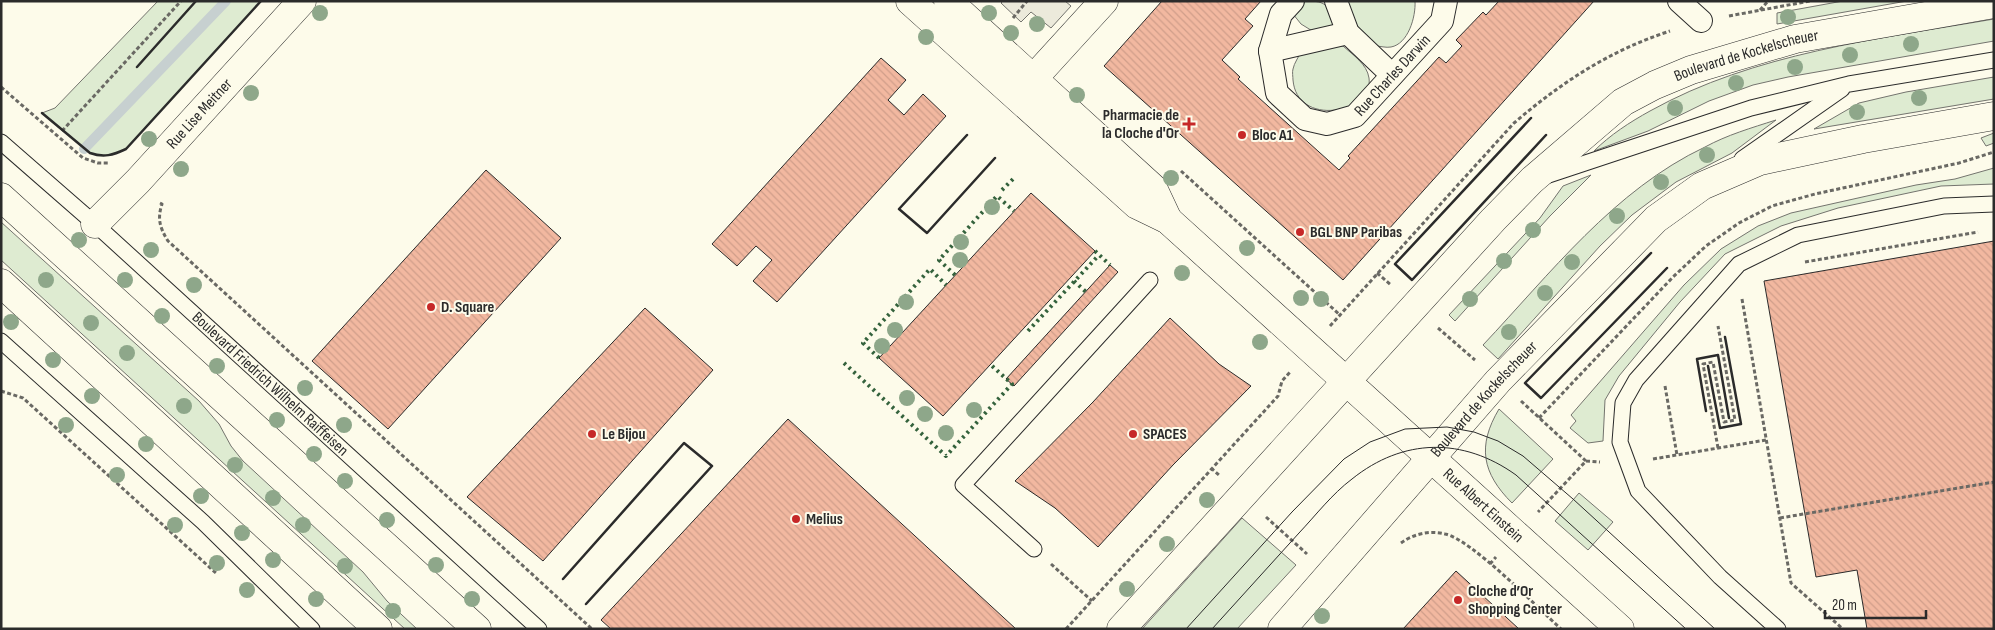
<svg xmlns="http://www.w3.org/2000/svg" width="1995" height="630" viewBox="0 0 1995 630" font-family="'Sofia Sans Condensed',sans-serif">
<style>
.grass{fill:#deebd1;stroke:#74746e}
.parking{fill:#eceadb;stroke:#74746e}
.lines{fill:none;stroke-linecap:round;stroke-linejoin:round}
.stream{stroke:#c7d0d0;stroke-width:10}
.building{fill:url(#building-back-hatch);stroke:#2b2b2b}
.service-casing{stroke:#2b2b2b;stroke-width:17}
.pedestrian-casing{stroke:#2b2b2b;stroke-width:24}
.minor-casing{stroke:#2b2b2b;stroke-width:29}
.secondary-casing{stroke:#2b2b2b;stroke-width:29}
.primary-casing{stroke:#2b2b2b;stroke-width:29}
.path{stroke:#6a6964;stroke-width:3;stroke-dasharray:4 2.5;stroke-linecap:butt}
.service{stroke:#fdfbea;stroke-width:15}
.pedestrian{stroke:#fdfbea;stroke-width:22}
.minor{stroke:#fdfbea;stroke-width:28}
.secondary{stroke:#fdfbea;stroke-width:28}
.primary{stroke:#fdfbea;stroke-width:28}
.tram{stroke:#2b2b2b;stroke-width:1}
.hedge{stroke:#34623c;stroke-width:4;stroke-dasharray:2.5 4;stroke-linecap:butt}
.wall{stroke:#2b2b2b;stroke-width:2.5}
.tree{fill:#8ea78a}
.poi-dot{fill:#c62828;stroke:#fdfbea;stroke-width:2}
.labels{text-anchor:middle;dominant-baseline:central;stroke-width:4;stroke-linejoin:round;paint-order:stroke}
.street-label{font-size:16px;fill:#2b2b2b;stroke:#fdfbea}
.poi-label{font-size:16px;font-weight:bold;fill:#2b2b2b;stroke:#fdfbea;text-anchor:start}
</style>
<defs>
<pattern id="building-back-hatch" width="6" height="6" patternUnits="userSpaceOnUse" patternTransform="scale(1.25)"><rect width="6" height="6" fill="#f2b8a0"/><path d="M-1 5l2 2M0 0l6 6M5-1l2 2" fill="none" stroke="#d09e8a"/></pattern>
</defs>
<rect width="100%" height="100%" fill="#fdfbea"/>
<path class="grass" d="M158,1H261L126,149C113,155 104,158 90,153L42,113L55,108Z
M1299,1C1321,1 1330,0 1333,25L1314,32L1301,24L1293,14Z
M1344,1H1415C1416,17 1408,44 1391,47C1386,48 1380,46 1375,46L1356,25Z
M1843,1H1907L1777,24V13Z
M1994,19V41L1788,77L1753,85L1709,101L1648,131L1594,151C1610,135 1630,122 1650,111C1754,53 1878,39 1994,19Z
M1320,46H1343C1353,55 1367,64 1369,78C1374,113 1297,128 1293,80C1293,77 1292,72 1293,69C1294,63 1299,57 1301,51Z
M1994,77V99L1814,129L1859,103L1906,92Z
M1776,120L1732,153L1676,182L1632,215L1600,246L1498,359L1483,345C1550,274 1614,190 1705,147C1727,135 1751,128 1776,120Z
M1994,133V143L1986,146L1981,138Z
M1994,168V184L1941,186L1838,208L1781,226L1725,254L1680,302L1619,376L1605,400L1603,441L1588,443L1570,428L1576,421L1571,415L1684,285L1721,249L1758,226L1791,213L1916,185L1955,179Z
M1591,175L1550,216L1455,321L1449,315L1540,218L1563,186Z
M1,222L199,401L219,424L231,446L243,461L363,572L387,601L417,629H405L1,260Z
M1499,409L1553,459L1512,503C1482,473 1477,446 1499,409Z
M1579,493L1613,522L1588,550L1555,521Z
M1242,518L1296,565L1237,629H1142Z"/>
<path class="parking" d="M1003,1H1065L1071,6L1051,28L1031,12L1021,22L1001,3Z"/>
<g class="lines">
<path class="stream" d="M84,149L226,1"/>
</g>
<path class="building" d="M1162,1H1261L1245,19L1253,26L1222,60L1240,77L1238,79L1339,170L1350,158L1348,156L1439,57L1446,63L1462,46L1456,40L1483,12L1486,15L1499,1H1594L1343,280L1104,66Z
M881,58L906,80L888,100L904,115L923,94L946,116L777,302L753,281L772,260L756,246L737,266L712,244Z
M486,170L561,238L388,429L312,361Z
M1031,193L1095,251L943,416L879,358Z
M1994,241V629H1867L1857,570L1816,577L1764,281Z
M1110,265L1118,272L1014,386L1006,379Z
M645,308L713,370L543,561L467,497Z
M1170,318L1219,364L1251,386L1173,465L1098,547L1055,508L1015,481L1093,402Z
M788,419L1016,629H611L601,620Z
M1456,571L1519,629H1403Z"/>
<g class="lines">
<g class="service-casing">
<g id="service">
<path id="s1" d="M1,142L95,224L539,629"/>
<path d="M1742,159L1842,89"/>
<path d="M1546,176L1751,108L1849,84L1994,60"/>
<path d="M1,341L203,522L312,629"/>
<path d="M1034,549L963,485L1150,280"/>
<path d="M1778,629L1720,577L1638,491L1620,442L1623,403L1636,380L1739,264L1798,235L1944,206L1994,204"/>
</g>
</g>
<g class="pedestrian-casing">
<g id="pedestrian">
<path id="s2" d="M1293,1L1281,14L1270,51L1277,93L1305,119L1327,124L1355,116L1442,21L1446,1"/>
<path d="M1336,1L1348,33L1392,75"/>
<path d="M1679,1L1701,21"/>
<path d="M1270,51L1348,33"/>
</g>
</g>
<g class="minor-casing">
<g id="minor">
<path id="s3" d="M910,1L1137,205L1168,220L1620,629"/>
<path d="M948,1L1153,188L1168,220"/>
<path d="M1021,92L1104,1"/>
<path id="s4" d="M95,224L138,181L302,1"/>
</g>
</g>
<g class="secondary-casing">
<path id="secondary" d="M1,197L477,629
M1,283L378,629"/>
</g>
<g class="primary-casing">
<g id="primary">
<path id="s5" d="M1121,629L1493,220L1532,180L1623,102L1655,85L1691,70L1795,39L1994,4"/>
<path id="s6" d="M1282,629L1498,381L1656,219L1702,186L1760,161L1863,139L1994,116"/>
</g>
</g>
<path class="path" d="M1760,10L1768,1
M1729,16L1810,1
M1013,18L1027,1
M1,87L83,158L98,163H110
M62,131L181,1
M1181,171L1340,315
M160,203L162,204C157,219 160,228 168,241L592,629
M1805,262L1978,232
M1377,273L1391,285
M1742,299L1791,583L1843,629
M1330,326L1514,123C1562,82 1609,51 1670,31
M1438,328L1475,360
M1665,386L1677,455
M1,391L23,398L217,574
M1521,401L1586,461L1538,512
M1539,418L1673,277L1706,246L1739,223L1772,206L1815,194L1959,163L1994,152
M1718,448L1703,364L1713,362L1724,422L1735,420L1718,326
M1653,459L1766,440
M1586,461L1600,462
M1211,468L1220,476
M1266,517L1307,554
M1780,518L1994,482
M1401,543C1413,534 1430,530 1445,534C1471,539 1538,608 1561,629
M1051,564L1092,601
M1490,564L1496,557
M1066,629L1278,396L1282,381L1290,372"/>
<use href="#service" class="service"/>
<use href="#pedestrian" class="pedestrian"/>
<use href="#minor" class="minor"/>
<use href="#secondary" class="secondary"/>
<use href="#primary" class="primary"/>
<path class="tram" d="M1186,629L1292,512L1344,459L1370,442L1405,429L1447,427L1474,432L1498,441L1523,456L1573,499L1715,629
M1212,629C1241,597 1270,565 1299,533C1316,515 1332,494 1352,479C1403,438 1463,437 1516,475L1686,629"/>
<path class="hedge" d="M1002,190L1014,178
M1095,251L1110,265
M955,275L939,260L997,196L1014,211
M1074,281L1086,292
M1028,331L1099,255
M879,358L863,343L930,269L946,285
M844,363L946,456L1012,384L991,365"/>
<path class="wall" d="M137,67L196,1
M42,113L90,153C104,158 113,155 126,149L261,1
M1531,118L1395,264L1412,280L1546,135
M967,135L899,209L927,233L995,158
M1651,253L1525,383L1541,398L1667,268
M1708,366L1720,428L1741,424L1725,337
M1706,411L1697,359L1718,355L1729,418
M563,579L684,443L712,466L586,604"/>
</g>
<g class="tree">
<circle cx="320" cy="13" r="8"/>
<circle cx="989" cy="13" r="8"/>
<circle cx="1788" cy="17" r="8"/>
<circle cx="1037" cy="24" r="8"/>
<circle cx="1011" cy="33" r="8"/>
<circle cx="926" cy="37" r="8"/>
<circle cx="1911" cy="44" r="8"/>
<circle cx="1850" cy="55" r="8"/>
<circle cx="1795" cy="67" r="8"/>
<circle cx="1736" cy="83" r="8"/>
<circle cx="251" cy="93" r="8"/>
<circle cx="1077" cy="95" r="8"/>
<circle cx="1919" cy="98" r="8"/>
<circle cx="1675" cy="108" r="8"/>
<circle cx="1857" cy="112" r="8"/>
<circle cx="149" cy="139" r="8"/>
<circle cx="1707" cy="155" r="8"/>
<circle cx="181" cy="169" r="8"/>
<circle cx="1171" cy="178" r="8"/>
<circle cx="1661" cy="182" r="8"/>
<circle cx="992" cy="207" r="8"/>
<circle cx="1617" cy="216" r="8"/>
<circle cx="1533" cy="230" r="8"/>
<circle cx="79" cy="240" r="8"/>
<circle cx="961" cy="242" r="8"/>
<circle cx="1247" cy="248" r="8"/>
<circle cx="151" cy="250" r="8"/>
<circle cx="960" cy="260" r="8"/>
<circle cx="1504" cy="261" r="8"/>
<circle cx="1572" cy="262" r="8"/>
<circle cx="1182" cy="273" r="8"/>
<circle cx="46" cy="280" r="8"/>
<circle cx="125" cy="280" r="8"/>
<circle cx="194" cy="285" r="8"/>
<circle cx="1545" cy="293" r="8"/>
<circle cx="1301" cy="298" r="8"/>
<circle cx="1321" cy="299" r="8"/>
<circle cx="1470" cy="299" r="8"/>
<circle cx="906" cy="302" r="8"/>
<circle cx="162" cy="316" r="8"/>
<circle cx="11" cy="322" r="8"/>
<circle cx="91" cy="323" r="8"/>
<circle cx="895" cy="330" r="8"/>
<circle cx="1509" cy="332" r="8"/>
<circle cx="1260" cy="342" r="8"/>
<circle cx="882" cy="346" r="8"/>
<circle cx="127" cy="353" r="8"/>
<circle cx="53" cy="360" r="8"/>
<circle cx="217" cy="366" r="8"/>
<circle cx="305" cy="388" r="8"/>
<circle cx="92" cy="396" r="8"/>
<circle cx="907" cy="398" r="8"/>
<circle cx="184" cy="406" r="8"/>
<circle cx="974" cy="410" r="8"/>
<circle cx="925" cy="414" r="8"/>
<circle cx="277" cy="420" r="8"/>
<circle cx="66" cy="425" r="8"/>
<circle cx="344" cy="425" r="8"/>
<circle cx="946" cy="433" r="8"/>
<circle cx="146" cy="444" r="8"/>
<circle cx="314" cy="454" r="8"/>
<circle cx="235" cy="465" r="8"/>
<circle cx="117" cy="475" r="8"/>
<circle cx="345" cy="481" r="8"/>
<circle cx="201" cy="496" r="8"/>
<circle cx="273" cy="498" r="8"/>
<circle cx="1207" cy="500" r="8"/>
<circle cx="387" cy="520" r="8"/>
<circle cx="175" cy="525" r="8"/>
<circle cx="303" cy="525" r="8"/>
<circle cx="242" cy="533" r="8"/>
<circle cx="1167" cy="544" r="8"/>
<circle cx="273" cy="560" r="8"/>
<circle cx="217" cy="563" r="8"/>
<circle cx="436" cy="565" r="8"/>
<circle cx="345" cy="566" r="8"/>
<circle cx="1127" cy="589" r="8"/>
<circle cx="247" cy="590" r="8"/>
<circle cx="316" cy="599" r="8"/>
<circle cx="472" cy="599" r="8"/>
<circle cx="393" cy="611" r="8"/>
<circle cx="1322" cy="616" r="8"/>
</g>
<g class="poi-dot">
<path d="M1186.5 116.5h5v5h5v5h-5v5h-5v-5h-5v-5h5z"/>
<circle cx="1242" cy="135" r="5"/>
<circle cx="1300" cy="232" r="5"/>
<circle cx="431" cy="307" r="5"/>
<circle cx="592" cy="434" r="5"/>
<circle cx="1133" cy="434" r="5"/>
<circle cx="796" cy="519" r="5"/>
<circle cx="1458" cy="600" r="5"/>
</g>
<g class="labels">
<g class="street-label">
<text stroke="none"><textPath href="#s5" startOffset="861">Boulevard de Kockelscheuer</textPath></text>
<text stroke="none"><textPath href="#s2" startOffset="244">Rue Charles Darwin</textPath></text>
<text stroke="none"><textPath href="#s4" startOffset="152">Rue Lise Meitner</textPath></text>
<text stroke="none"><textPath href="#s1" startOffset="362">Boulevard Friedrich Wilhelm Raiffeisen</textPath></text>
<text stroke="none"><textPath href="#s6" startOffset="306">Boulevard de Kockelscheuer</textPath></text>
<text stroke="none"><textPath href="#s3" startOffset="765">Rue Albert Einstein</textPath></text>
</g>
<g class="poi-label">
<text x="1179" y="115" text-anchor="end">Pharmacie de<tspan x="1179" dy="18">la Cloche d'Or</tspan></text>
<text x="1252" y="135">Bloc A1</text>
<text x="1310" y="232">BGL BNP Paribas</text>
<text x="441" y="307">D. Square</text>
<text x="602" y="434">Le Bijou</text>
<text x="1143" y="434">SPACES</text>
<text x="806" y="519">Melius</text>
<text x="1468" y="591">Cloche d’Or<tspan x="1468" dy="18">Shopping Center</tspan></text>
</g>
</g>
<rect width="1995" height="630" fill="none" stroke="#2b2b2b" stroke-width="5"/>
<path d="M1825 610v8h101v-8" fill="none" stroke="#2b2b2b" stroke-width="2.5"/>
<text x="1832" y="610" font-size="15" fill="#2b2b2b" stroke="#fdfbea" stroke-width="4" paint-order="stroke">20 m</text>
</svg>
